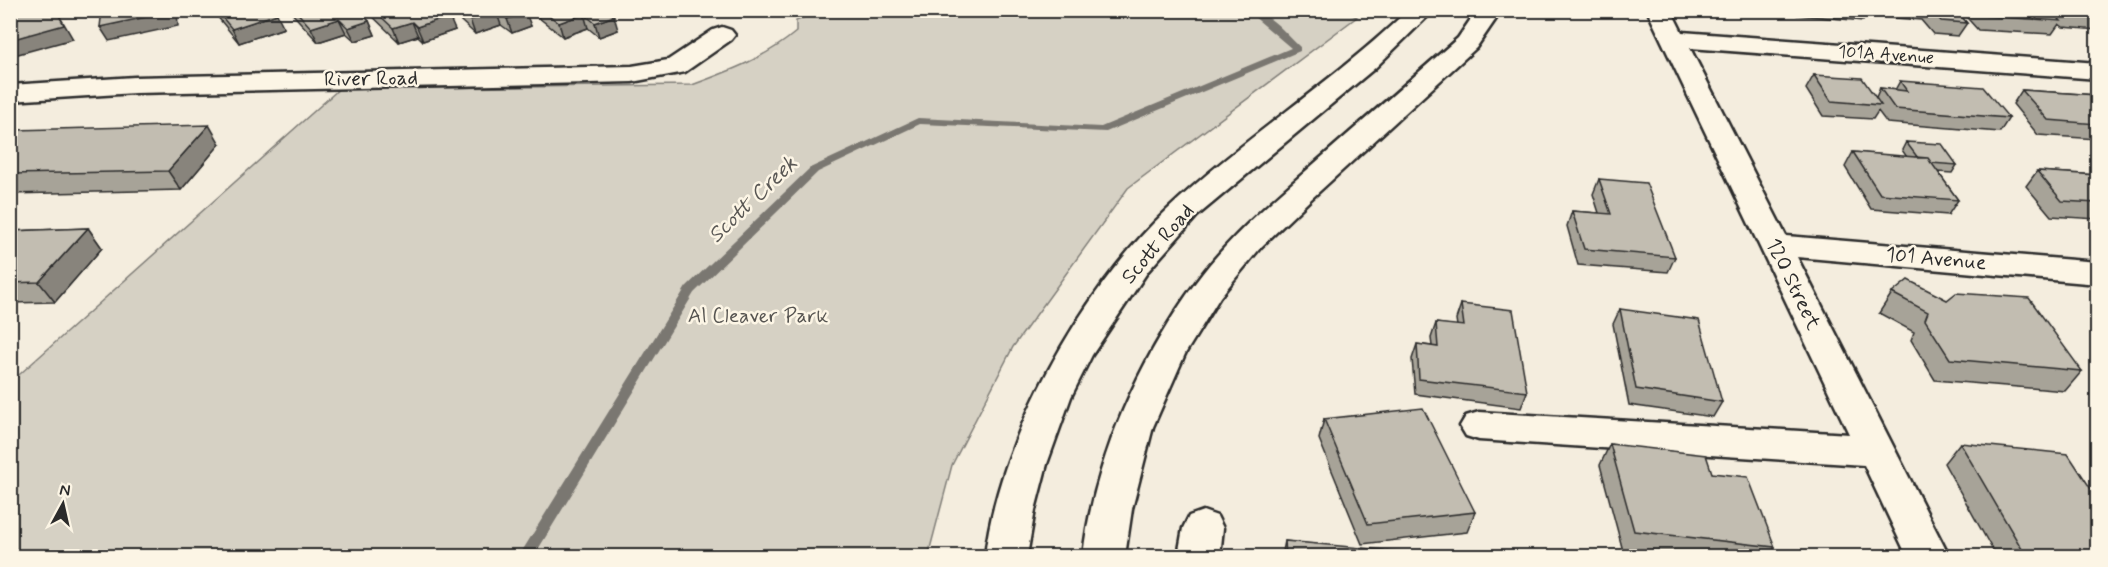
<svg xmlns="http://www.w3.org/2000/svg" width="2108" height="567" viewBox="0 0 2108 567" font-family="Mynerve,sans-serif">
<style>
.green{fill:#d6d1c4;stroke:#807e78;stroke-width:1.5}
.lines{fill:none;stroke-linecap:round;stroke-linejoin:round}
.stream{fill:#7a7771;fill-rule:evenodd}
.minor-casing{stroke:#2b2b2b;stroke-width:5}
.major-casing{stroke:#2b2b2b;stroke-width:5}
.minor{fill:#fcf5e5;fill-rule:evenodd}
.major{fill:#fcf5e5;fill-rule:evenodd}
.wall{fill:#a7a398;stroke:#2b2b2b;stroke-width:1.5}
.shaded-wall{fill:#88847c;stroke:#2b2b2b;stroke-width:1.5}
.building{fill:#c2bdb1;stroke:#2b2b2b;stroke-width:1.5}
.labels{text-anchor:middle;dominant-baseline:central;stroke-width:5;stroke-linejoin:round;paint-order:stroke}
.far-street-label{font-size:18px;fill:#2b2b2b;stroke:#fcf5e5}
.street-label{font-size:21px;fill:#2b2b2b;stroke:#fcf5e5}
.park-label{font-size:21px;fill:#565451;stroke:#fcf5e5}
.water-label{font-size:22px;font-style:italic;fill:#595754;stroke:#fcf5e5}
</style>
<rect width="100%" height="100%" fill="#f4edde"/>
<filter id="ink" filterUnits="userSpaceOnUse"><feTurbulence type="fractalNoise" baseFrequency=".0167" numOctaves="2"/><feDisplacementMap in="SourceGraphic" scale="12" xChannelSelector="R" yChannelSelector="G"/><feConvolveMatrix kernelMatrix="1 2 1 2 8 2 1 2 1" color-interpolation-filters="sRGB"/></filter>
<g filter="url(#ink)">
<path class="green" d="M1343,11L1357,17L1128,188L1013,347L952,465L928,556H11V382L339,89L692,85C730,71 765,58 796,32V21L819,11Z"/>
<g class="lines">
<path class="stream" d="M1246,10C1268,10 1285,33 1300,47V51L1106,132L920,124L818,172L694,293L534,556H519L686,287L810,168L918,118L1101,127L1291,48Z"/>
<g class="minor-casing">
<path id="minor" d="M1647,10H1671L1682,32L2098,63V79L1690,48L1786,236L2098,262V284L1797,257L1949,556H1907L1864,465L1479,440L1466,436L1460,426L1466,416L1479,412L1849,434Z
M722,27L731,30L735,35L731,40L685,72L632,82L135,93L10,101V85L135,77L632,66L668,60L713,30Z
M1203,511L1217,516L1223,528L1220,556H1178L1183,528L1189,516Z"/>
</g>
<g class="major-casing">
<path id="major" d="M1408,10H1434L1375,68L1197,216L1148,271L1092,355L1071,397L1047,464L1035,510L1027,556H985C998,440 1081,291 1166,211C1242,139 1332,83 1408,10Z
M1477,10H1502L1476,48L1310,200L1261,247L1220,297L1185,354L1153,427L1132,509L1125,556H1083C1094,460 1139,360 1196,282C1229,237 1273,200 1315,163C1362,122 1410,80 1458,38Z"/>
</g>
<use href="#minor" class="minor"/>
<use href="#major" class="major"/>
</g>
<path class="wall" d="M212,10H273L284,28L239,43Z
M289,10H359L369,21L375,35L355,41L346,33L318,42Z
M366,10H443L455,30L423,41L418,36L399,42Z
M449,10H523L531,26L512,33L501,25L475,34Z
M529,10H606L618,30L599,37L588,28L563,37Z
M1740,10H1776L1775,13Z
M1794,10H1868L1863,21L1797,15Z
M1876,10H1956L1967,23L1958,36L1933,34L1921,20L1882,17Z
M1960,10H2097V30L2063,27L2059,24L2052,34L1978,30Z
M1814,75L1876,97L1880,88L1895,90L1900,81L2009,118L2000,132L1887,123L1878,111L1873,119L1823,116L1806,89Z
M2022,90L2097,95V139L2038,135L2013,104Z
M10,134L220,144L181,190L10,194Z
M1906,142L1957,165L1952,173L1938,172L1958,200L1948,215L1871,209L1845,167L1853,152L1907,157L1902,150Z
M2037,171L2097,175V219L2051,216L2026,186Z
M1599,179L1675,257L1668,272L1578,265L1567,226L1572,211L1599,213L1593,194Z
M88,228L102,248L55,302L10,303V231Z
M1892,293L2082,371L2065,391L1935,380L1911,340L1914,332L1879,313Z
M1461,304L1527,392L1521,408L1415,394L1412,359L1417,344L1432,346L1431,338L1436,323L1457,326L1456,319Z
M1620,309L1722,402L1713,417L1629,405L1613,324Z
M1324,419L1475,512L1467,532L1362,544L1319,439Z
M1960,443L2094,493L2097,490V556H1996L1944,463Z
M1610,444L1712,473L1775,547L1769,556H1669L1623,551L1600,465Z
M1285,541L1417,556H1282Z"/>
<path class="shaded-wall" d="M56,10L73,39L11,56L10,40Z
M170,10H177L178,26L109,41L100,27Z
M496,11L501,25L475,34L470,20Z
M526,13L531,26L512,33L507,19Z
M277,14L284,28L239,43L232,29Z
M584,14L588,28L563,37L559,23Z
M449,16L455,30L423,41L417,27Z
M614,16L618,30L599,37L595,23Z
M339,19L346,33L318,42L311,28Z
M369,21L375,35L355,41L348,28Z
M412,22L418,36L399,42L393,28Z
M209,125L220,144L181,190L168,171Z
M88,228L102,248L55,302L39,282Z"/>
<path class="building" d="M10,10H56L64,25L10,40Z
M102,10H170V12L100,27Z
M216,10H273L277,14L232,29Z
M295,10H359L369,21L348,28L339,19L311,28Z
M374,10H443L449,16L417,27L412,22L393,28Z
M459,10H523L526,13L507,19L496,11L470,20Z
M542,10H606L614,16L595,23L584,14L559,23Z
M1932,10H1956L1967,23L1941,21Z
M1981,10H2051L2061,21L1986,16Z
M2069,10H2097V16L2072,14Z
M1814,75L1862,78L1881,105L1831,101Z
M1900,81L1983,87L2009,118L1895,109L1880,88L1907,91Z
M2022,90L2097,95V124L2048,120Z
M209,125L168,171L10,174V134L15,130Z
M1906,142L1942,144L1957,165L1931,163L1928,158H1918Z
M1853,152L1928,158L1958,200L1880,194Z
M2037,171L2097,175V203L2062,201Z
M1599,179L1646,183L1675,257L1584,249L1572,211L1611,214Z
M88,228L39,282L10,283V231Z
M1908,280L1947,300L1956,293L2029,298L2082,371L1950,359L1925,320L1928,312L1892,293Z
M1461,304L1513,310L1527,392L1419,379L1417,344L1438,347L1436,323L1464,326Z
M1620,309L1699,320L1722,402L1636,389Z
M1423,408L1475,512L1368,524L1324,419Z
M1960,443L2068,454L2097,498V556H2026Z
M1610,444L1706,455L1712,473L1748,477L1775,547L1634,531Z
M1285,541L1416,553L1417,556H1286Z"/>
</g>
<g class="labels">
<g class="far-street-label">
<text transform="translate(1886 55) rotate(4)">101A Avenue</text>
</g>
<g class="street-label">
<text transform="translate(371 79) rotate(-1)">River Road</text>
<text transform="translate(1158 244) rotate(-49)">Scott Road</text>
<text transform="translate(1936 259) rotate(5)">101 Avenue</text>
<text transform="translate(1793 284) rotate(64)">120 Street</text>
</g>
<g class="park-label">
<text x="758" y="316">Al Cleaver Park</text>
</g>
<g class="water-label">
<text transform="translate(753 200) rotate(-44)">Scott Creek</text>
</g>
</g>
<rect width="2108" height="567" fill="none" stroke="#fcf5e5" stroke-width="36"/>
<rect x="18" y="18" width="2072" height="531" fill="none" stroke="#2b2b2b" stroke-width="2" filter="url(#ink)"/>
<g transform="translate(63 504) rotate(8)" stroke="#fcf5e5" stroke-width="4.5" paint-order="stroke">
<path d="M0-4.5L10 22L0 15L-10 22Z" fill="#2b2b2b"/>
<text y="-9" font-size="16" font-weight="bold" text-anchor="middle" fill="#2b2b2b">N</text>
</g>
</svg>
